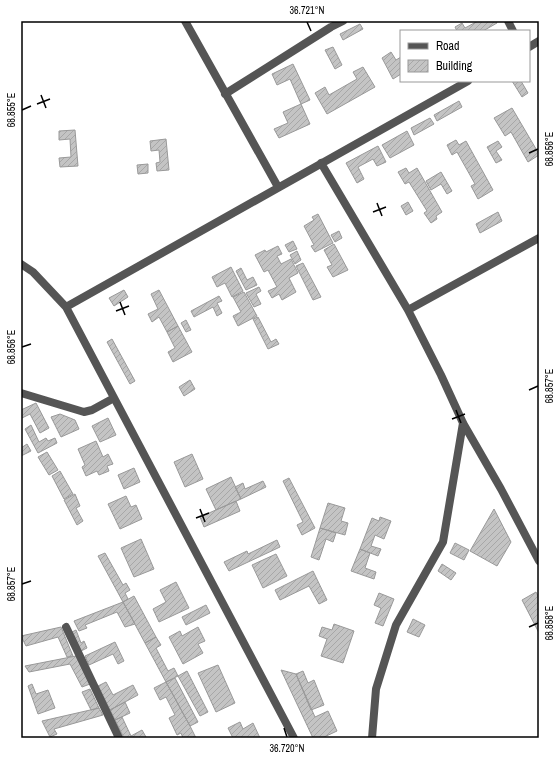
<svg xmlns="http://www.w3.org/2000/svg" width="560" height="759" viewBox="0 0 560 759" font-family="'Archivo Narrow',sans-serif">
<style>
.building{fill:url(#building-hatch);stroke:#999}
.lines{fill:none;stroke-linecap:round;stroke-linejoin:round}
.street{stroke:#555;stroke-width:8}
.ticks{fill:none;stroke:#000;stroke-width:1.5}
.neatline{fill:none;stroke:#000;stroke-width:1.5}
.ticks-label{font-size:10px;text-anchor:middle;fill:#000}
</style>
<defs>
<pattern id="building-hatch" width="6" height="6" patternUnits="userSpaceOnUse"><rect width="6" height="6" fill="#c4c4c4"/><path d="M-1 1l2-2M0 6l6-6M5 7l2-2" fill="none" stroke="#a7a7a7"/></pattern>
</defs>
<rect width="100%" height="100%" fill="#fff"/>
<path class="building" d="M478,21H496L497,23L483,31H457L455,27L462,23L465,28Z
M360,24L363,29L343,40L340,34Z
M333,47L342,65L335,69L325,50Z
M391,52L396,60L401,57V74L393,79L382,58Z
M293,64L310,100L301,104L290,79L277,85L272,74Z
M363,67L375,87L327,114L315,93L325,87L329,95L357,79L353,72Z
M512,81H521L528,93L522,97Z
M459,101L462,107L437,121L434,115Z
M301,104L310,124L279,138L274,129L288,123L283,112Z
M512,108L539,154V155L528,162L511,132L505,136L494,118Z
M430,118L434,124L414,135L411,128Z
M75,130L78,166L60,167L59,158L71,157L70,139L59,140V131Z
M407,131L414,145L390,158L382,145Z
M166,139L169,170L157,171L156,163L160,162L159,150L151,151L150,141Z
M456,140L459,145L466,141L493,190L478,199L471,186L475,184L457,152L452,155L447,145Z
M498,141L502,147L496,151L502,160L496,163L487,147Z
M378,146L386,162L377,166L373,159L358,167L364,179L357,183L346,163Z
M148,164V173L138,174L137,165Z
M406,168L409,173L417,168L442,212L436,216L437,219L431,223L424,213L427,211L409,182L405,184L398,172Z
M441,172L452,191L447,194L441,184L431,190L426,181Z
M408,202L413,211L406,215L401,206Z
M498,212L502,221L480,233L476,224Z
M318,214L333,243L315,252L311,246L314,245L304,226L314,220L312,217Z
M339,231L342,238L335,242L331,235Z
M293,241L297,249L289,252L285,245Z
M334,244L348,270L333,277L327,267L332,265L324,250Z
M278,246L282,254L277,256L281,264L291,259L298,273L289,278L296,292L282,300L279,294L272,298L268,291L277,287L268,270L264,272L255,255L265,250L266,252Z
M297,251L301,260L295,264L290,255Z
M303,263L321,297L313,300L296,266Z
M231,267L243,291L232,297L225,283L217,287L212,277Z
M241,268L247,280L253,277L257,285L246,290L236,271Z
M259,287L261,291L256,294L261,304L254,307L246,293Z
M124,290L128,297L114,306L109,298Z
M159,290L178,326L167,332L159,317L152,322L148,314L158,309L151,294Z
M244,292L257,316L238,326L233,316L241,312L233,297Z
M219,296L222,301L217,303L222,313L217,316L213,307L194,317L191,311Z
M258,317L271,342L276,339L279,344L268,349L253,319Z
M186,320L191,330L186,332L181,323Z
M178,326L192,352L173,362L168,352L175,348L167,332Z
M112,339L135,381L130,384L107,342Z
M190,380L195,389L184,396L179,387Z
M36,403L49,428L40,433L30,414L22,418L21,416V410Z
M60,414L75,420L79,429L61,437L51,417Z
M108,418L116,435L100,442L92,426Z
M31,425L39,442L46,438L48,441L55,438L57,443L38,453L25,429Z
M96,441L103,457L108,454L113,464L107,466L109,471L99,475L97,471L86,476L82,467L85,465L78,449Z
M27,444L31,451L21,456V448Z
M47,452L58,470L49,475L38,457Z
M192,454L203,479L185,487L174,462Z
M134,468L140,482L124,489L118,475Z
M60,471L73,494L64,499L52,476Z
M231,477L241,499L216,510L206,489Z
M289,478L315,528L302,535L297,525L303,522L283,481Z
M263,481L266,487L241,499L235,487L243,483L245,489Z
M75,494L80,506L76,508L83,521L77,525L64,500Z
M126,496L131,507L136,505L142,519L120,529L108,504Z
M236,501L240,511L204,527L200,517Z
M328,503L345,508L341,521L348,523L345,535L320,528Z
M494,509L511,542L497,566L470,551Z
M380,517L391,521L384,539L375,535L371,546L381,549L378,556L360,549L372,518L379,521Z
M320,528L336,533L333,542L326,539L319,560L311,557Z
M141,539L154,569L134,577L121,548Z
M277,540L280,547L229,571L224,562L247,551L248,554Z
M455,543L469,550L464,560L450,553Z
M360,549L370,553L365,568L376,572L374,579L351,571Z
M105,553L123,585L126,583L130,590L125,593L128,599L123,602L98,556Z
M276,554L287,576L263,588L252,565Z
M442,564L456,573L451,580L438,571Z
M313,571L327,600L319,604L309,586L280,600L275,590Z
M176,582L189,608L159,622L153,609L166,602L160,590Z
M536,592L539,598V633L522,600Z
M379,593L394,599L383,626L375,623L381,608L374,605Z
M134,596L156,637L145,643L123,602Z
M123,602L135,624L125,627L117,612L85,625L87,628L79,631L74,621Z
M206,605L210,613L186,625L182,617Z
M413,619L425,625L419,637L407,632Z
M334,624L354,631L343,663L321,656L327,639L319,636L322,627L332,630Z
M61,627L73,656L67,657L58,637L26,646L21,636Z
M198,627L205,641L198,644L203,653L183,664L169,637L180,631L182,636Z
M76,630L81,643L84,641L87,648L81,651L72,632Z
M156,637L161,645L156,648L168,671L174,668L178,676L166,682L145,643Z
M115,642L124,661L118,664L113,654L89,665L85,656Z
M76,656L90,684L82,687L70,664L29,672L25,666Z
M218,665L235,703L216,712L198,673Z
M281,670L296,674L315,717L328,711L337,731L322,738H313Z
M187,671L208,712L200,716L178,676Z
M303,671L308,683L314,680L324,705L311,710L296,674Z
M175,678L198,722L190,726L166,682Z
M106,682L113,695L133,685L138,695L110,710L98,686Z
M166,682L190,726L196,738H183L181,733L177,735L169,718L175,715L166,697L160,700L154,688Z
M32,684L36,694L48,690L55,708L38,714L28,686Z
M90,689L99,708L91,710L82,692Z
M125,702L130,713L115,720L110,710Z
M99,708L103,715L54,729L57,734L50,737L42,721Z
M122,717L131,736L142,730L146,737L144,738H124L115,720Z
M240,722L243,729L253,723L260,738H233L228,728Z"/>
<g class="lines">
<path class="street" d="M185,21L278,187
M508,21L513,31
M529,47L539,41
M225,94L331,27L343,21
M321,163L408,310L441,375L463,423L501,489L539,561
M21,264L33,272L66,307L294,738
M66,307L468,81
M408,310L539,238
M21,393L84,412L92,410L114,398
M66,627L119,738
M372,738L376,689L396,625L443,542L463,423"/>
</g>
<path class="ticks" d="M307,22L311,31M41,95L46,108M37,104L50,99M22,110L31,106M529,153L538,149M377,203L382,216M373,212L386,207M120,302L125,315M116,311L129,306M22,347L31,344M529,390L538,386M456,410L461,423M452,419L465,414M200,509L205,522M196,518L209,513M22,584L31,581M529,627L538,623M284,728L287,737"/>
<rect width="560" height="759" fill="none" stroke="#ffffff" stroke-width="44"/>
<rect x="400" y="30" width="130" height="52" fill="#ffffff" stroke="#999999"/>
<rect x="408" y="43" width="20" height="6" fill="#555555" stroke="#999999"/>
<text x="436" y="50" font-size="12" fill="#000000">Road</text>
<rect x="408" y="60" width="20" height="12" fill="url(#building-hatch)" stroke="#999999"/>
<text x="436" y="70" font-size="12" fill="#000000">Building</text>
<rect x="22" y="22" width="516" height="715" class="neatline"/>
<g class="ticks-label">
<text x="307" y="14">36.721°N</text>
<text transform="translate(11 110) rotate(-90)" y="4">68.855°E</text>
<text transform="translate(549 149) rotate(-90)" y="4">68.856°E</text>
<text transform="translate(11 347) rotate(-90)" y="4">68.856°E</text>
<text transform="translate(549 386) rotate(-90)" y="4">68.857°E</text>
<text transform="translate(11 584) rotate(-90)" y="4">68.857°E</text>
<text transform="translate(549 623) rotate(-90)" y="4">68.858°E</text>
<text x="287" y="752">36.720°N</text>
</g>
</svg>
